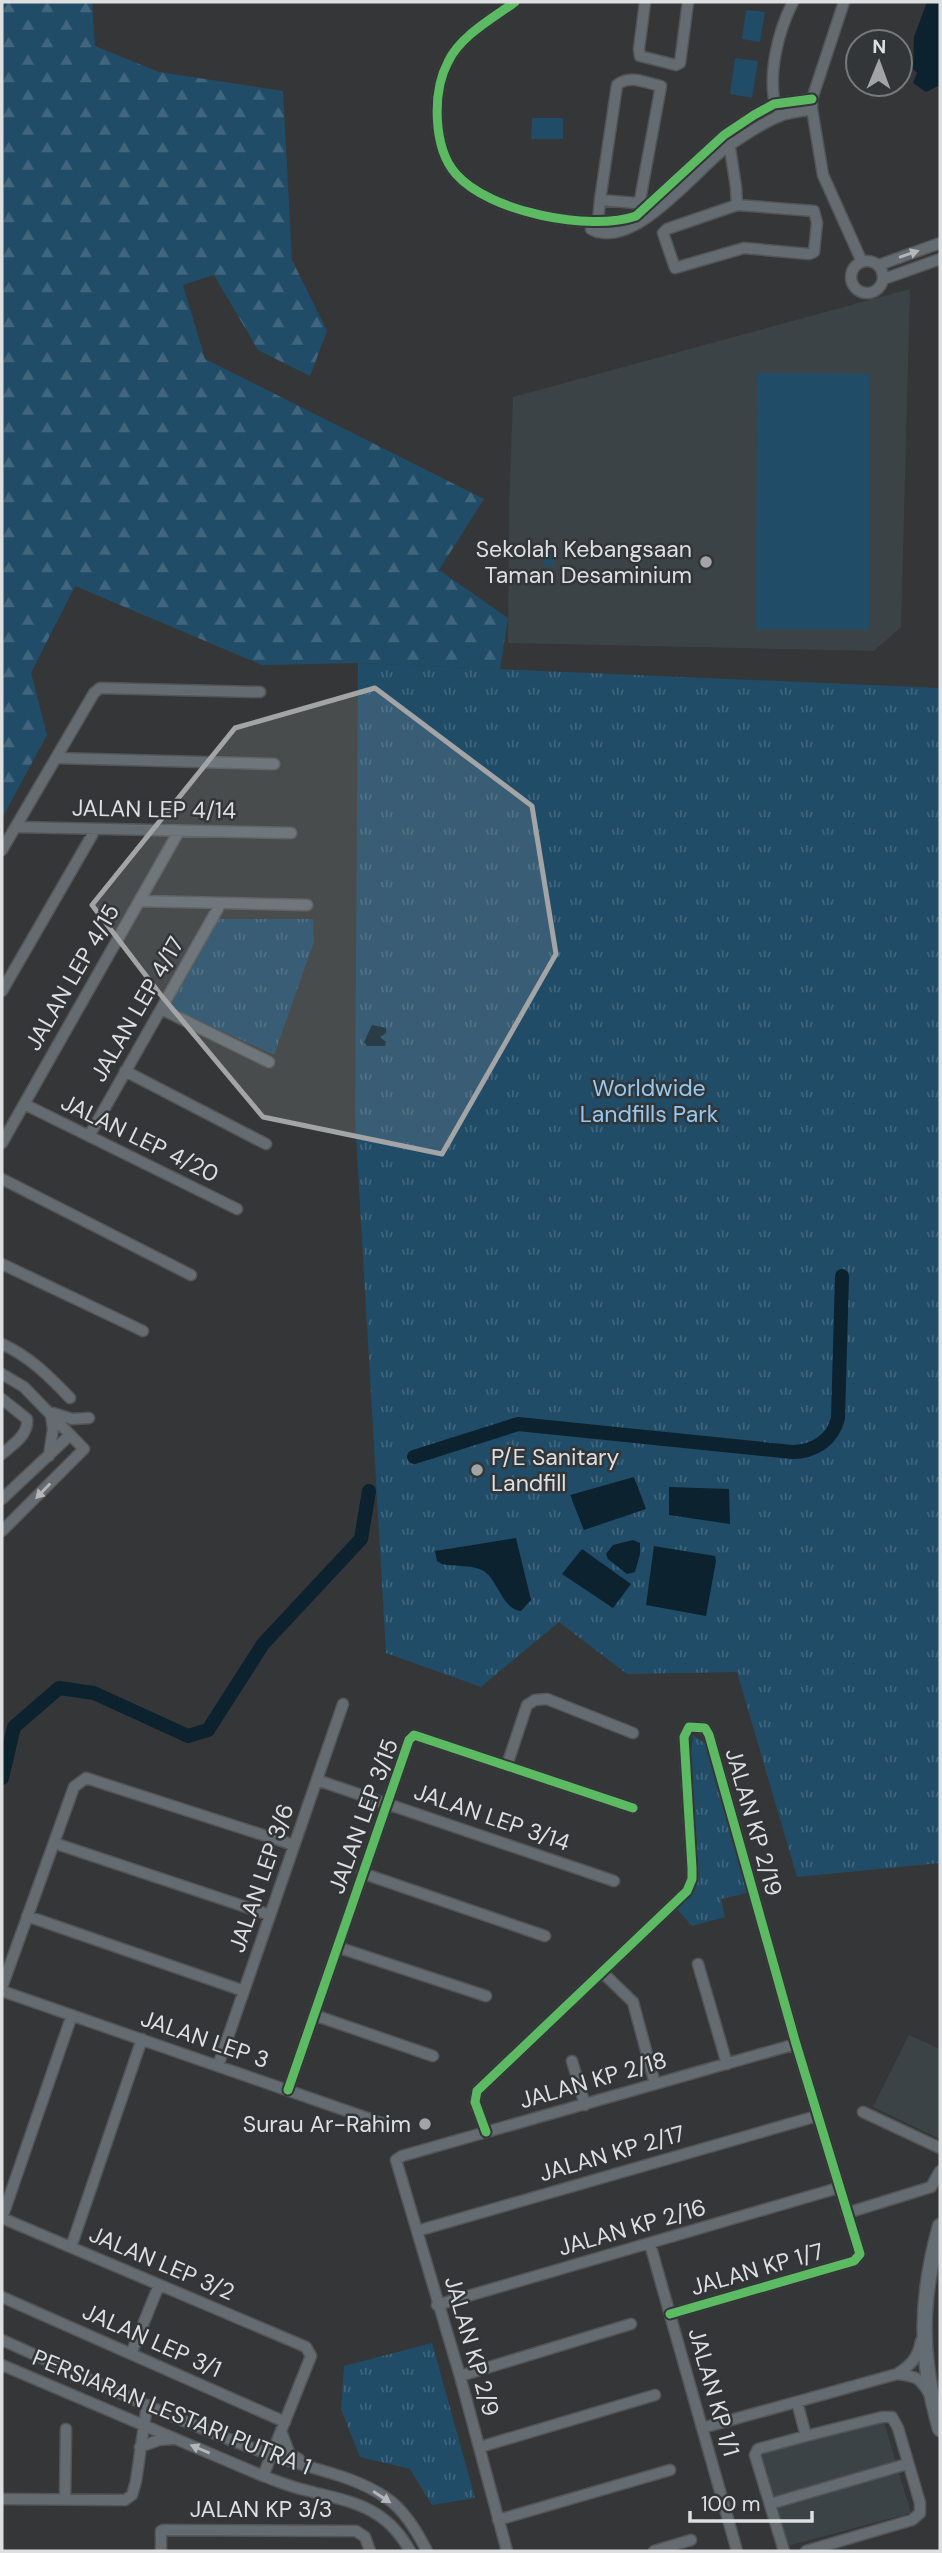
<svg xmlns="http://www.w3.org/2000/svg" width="942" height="2553" viewBox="0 0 942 2553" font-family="'DM Sans',sans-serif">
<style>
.built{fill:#3c4347}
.grass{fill:url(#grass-tufts)}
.forest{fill:url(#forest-firs)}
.pitch{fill:#204c68}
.water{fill:#0d222f}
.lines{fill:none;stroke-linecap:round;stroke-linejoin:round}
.river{stroke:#0d222f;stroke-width:14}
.minor-casing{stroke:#535455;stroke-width:13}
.major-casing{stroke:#535455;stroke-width:17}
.minor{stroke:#646c72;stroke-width:10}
.major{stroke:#646d73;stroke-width:14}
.cycleway-casing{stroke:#333638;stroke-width:13}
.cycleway{stroke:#5cba63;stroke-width:9}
.oneway{fill:#b3b7ba}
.marked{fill:#a2a4a5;fill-opacity:0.2;stroke:#a2a4a5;stroke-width:5;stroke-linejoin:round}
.poi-dot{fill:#a2a4a5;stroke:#333638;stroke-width:2.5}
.labels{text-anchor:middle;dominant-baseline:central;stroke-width:5;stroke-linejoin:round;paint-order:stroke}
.poi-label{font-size:23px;fill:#dddfe0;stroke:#333638;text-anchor:end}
.street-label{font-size:23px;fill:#dddfe0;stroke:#333638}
.park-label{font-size:23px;fill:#94c9f1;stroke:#333638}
</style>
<defs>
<pattern id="grass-tufts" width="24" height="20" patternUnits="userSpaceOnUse" patternTransform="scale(1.75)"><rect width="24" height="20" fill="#204c68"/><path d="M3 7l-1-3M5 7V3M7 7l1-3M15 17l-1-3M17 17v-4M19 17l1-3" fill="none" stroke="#40657d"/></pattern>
<pattern id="forest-firs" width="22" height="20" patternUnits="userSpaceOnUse" patternTransform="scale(1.75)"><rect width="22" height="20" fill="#204c68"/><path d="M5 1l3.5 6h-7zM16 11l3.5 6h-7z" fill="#40657d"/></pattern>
</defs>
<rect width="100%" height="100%" fill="#343637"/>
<path class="built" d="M910,289L901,627L874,651L508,643L509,507L513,397Z
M909,2035L940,2049V2139L873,2107Z
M884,2422L911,2513L787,2546L761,2453Z"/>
<path class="grass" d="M543,542H554V566H543Z
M358,663L940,688V1863L797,1877L737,1672L627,1674L559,1622L481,1687L386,1653L355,1119Z
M219,919H313L314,942L274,1055L170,1007Z
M693,1735L706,1744L747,1893L721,1899L725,1917L692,1926L676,1908L691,1894L697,1879L691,1754Z
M432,2343L475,2498L432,2505L410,2469L360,2457L341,2409L344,2366Z"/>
<path class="forest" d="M2,2H92L95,46L159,72L283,91L292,260L327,331L310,376L258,350L214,275L183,285L205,359L484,499L439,570L508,618L500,669L358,663L262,665L75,586L31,673L47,735L2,818Z"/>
<path class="pitch" d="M746,10L765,12L760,42L742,39Z
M735,58L758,61L752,98L730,94Z
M532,118H563V139H531Z
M757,373L870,374L869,629H756Z"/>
<path class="water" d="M927,2H940V85L926,92L913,83L917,73L913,69L914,37Z
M372,1025L386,1028V1033L380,1037L386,1042L385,1046H367L364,1042Z
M634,1477L646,1509L584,1530L570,1495Z
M669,1487L729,1489L730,1524L669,1515Z
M516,1538L531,1600L521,1611C503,1610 498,1581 485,1572C474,1564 455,1567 442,1564L437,1561L435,1551Z
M633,1540L640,1543V1554L635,1572L627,1574L608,1559L606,1554L613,1545Z
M654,1546L715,1556L716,1561L706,1616L646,1605Z
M582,1549L631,1584L613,1608L562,1574Z"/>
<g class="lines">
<path class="river" d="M414,1457L518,1424L792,1452C814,1452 833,1440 838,1418L842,1276
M2,1778L14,1727L59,1688L94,1693L188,1736L208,1730L263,1644L361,1539L369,1491"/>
<g class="minor-casing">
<path id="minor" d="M515,2C493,18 460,36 448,62C432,92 433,148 456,174C489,212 590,232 636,216L724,135L754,115L774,104L812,99
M645,2L639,49L640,56L676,65L680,63L688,2
M844,2L812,99V109L823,175L862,262
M776,108C767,76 778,31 793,2
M729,142L736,187L737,205
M737,205L814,211L817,223L814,252L809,254L744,248L675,268L663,233L667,229Z
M591,229C634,252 696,169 728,146C742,137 765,121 780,116C789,112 801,112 812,109
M597,232L600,200L617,85C629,74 646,83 661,86L640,200L636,203L600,200
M851 277a16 16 0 1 1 32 0a16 16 0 1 1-32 0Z
M879,265L940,243
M884,279L940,259
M56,758L274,764
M16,827L291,833
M2,850L94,693L100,688L260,692
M139,901L307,905
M2,991L95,830
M161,1009L269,1062
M125,1071L266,1144
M24,1104L237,1209
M89,1136L221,903
M2,1143L179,831
M2,1179L191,1275
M2,1264L143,1331
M2,1344C30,1357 49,1376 70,1398
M2,1374L24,1387L84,1449L2,1531
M2,1399L27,1419C29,1435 12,1445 2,1454
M53,1413L72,1419L89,1418
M49,1456L53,1429L51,1415
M2,1499L70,1435
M507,1765L527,1705L535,1700L547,1699L633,1733
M317,1780L614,1881
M54,1843L270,1915
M362,1873L545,1936
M27,1916L244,1991
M337,1947L486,1996
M698,1964L727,2064
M602,1972L633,2002L655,2084
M2,1987L74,1787L86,1778L294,1845
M2,1991L393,2127
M314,2015L433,2056
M572,2061L585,2105
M218,2066L343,1704
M288,2090L409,1740L414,1735L633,1808
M863,2112L940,2148
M486,2132L475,2102L477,2091L687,1891L692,1879V1868L684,1737L689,1727L705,1728L709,1735L796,2044L860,2254L854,2261L670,2314
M847,2213L931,2187L940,2171
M2,2218L306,2347L311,2356L263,2476
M2,2218L72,2015
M417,2231L817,2116
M650,2244L737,2551
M71,2247L142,2039
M2,2297L285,2422
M437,2305L838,2188
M2,2340C91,2380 179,2422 271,2455C309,2469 351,2474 385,2497C404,2509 417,2532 427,2551
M131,2354L159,2285
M2,2365L263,2476C277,2481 291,2487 305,2490C350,2502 385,2505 410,2551
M897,2374C917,2376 920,2378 930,2395
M460,2376L631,2324
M702,2428L897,2374C911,2365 918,2358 921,2341
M281,2431L290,2455L299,2459
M806,2436L882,2417H892L898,2428L920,2503V2513L912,2520L806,2551
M140,2447L159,2440L172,2439
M480,2447L655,2395
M2,2499L125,2500L132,2495L136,2481L147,2405
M65,2499L66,2429
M770,2504L907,2464
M498,2520L670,2470
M161,2551V2531L163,2530L356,2531L365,2537L370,2551
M507,2551L460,2376L396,2160L402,2156L796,2044
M654,2551L691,2540
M784,2551L755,2455L758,2449L806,2436L797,2402"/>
</g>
<g class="major-casing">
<path id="major" d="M940,2226C920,2299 919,2356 940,2429"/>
</g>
<use href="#minor" class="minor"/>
<use href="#major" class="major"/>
<g class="cycleway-casing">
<path id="cycleway" d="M515,2C493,18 460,36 448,62C432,92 433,148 456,174C489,212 590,232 636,216L724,135L754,115L774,104L812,99
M288,2090L409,1740L414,1735L633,1808
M486,2132L475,2102L477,2091L687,1891L692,1879V1868L684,1737L689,1727L705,1728L709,1735L796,2044L860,2254L854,2261L670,2314"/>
</g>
<use href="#cycleway" class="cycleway"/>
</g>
<defs><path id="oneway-solid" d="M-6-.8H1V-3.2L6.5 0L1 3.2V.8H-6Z" transform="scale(1.75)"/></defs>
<g class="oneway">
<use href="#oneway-solid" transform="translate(909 254) rotate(-19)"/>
<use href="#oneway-solid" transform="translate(43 1491) rotate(134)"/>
<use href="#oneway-solid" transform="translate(200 2449) rotate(-157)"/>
<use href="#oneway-solid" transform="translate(382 2497) rotate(33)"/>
</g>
<path class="marked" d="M375,688L532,806L556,954L442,1154L263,1117L160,994L92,905L235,728Z"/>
<g class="poi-dot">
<circle cx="706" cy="562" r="7"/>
<circle cx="477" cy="1470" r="7"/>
<circle cx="425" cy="2124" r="7"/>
</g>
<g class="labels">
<g class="poi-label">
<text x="692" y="549">Sekolah Kebangsaan<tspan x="692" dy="26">Taman Desaminium</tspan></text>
<text x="491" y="1457" text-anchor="start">P/E Sanitary<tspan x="491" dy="26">Landfill</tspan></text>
<text x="411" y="2124">Surau Ar-Rahim</text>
</g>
<g class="street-label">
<text transform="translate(154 809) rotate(1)">JALAN LEP 4/14</text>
<text transform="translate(72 977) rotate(-60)">JALAN LEP 4/15</text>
<text transform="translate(137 1009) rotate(-60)">JALAN LEP 4/17</text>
<text transform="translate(140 1138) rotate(26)">JALAN LEP 4/20</text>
<text transform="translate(363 1816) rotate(-70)">JALAN LEP 3/15</text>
<text transform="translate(492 1817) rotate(19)">JALAN LEP 3/14</text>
<text transform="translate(754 1822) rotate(74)">JALAN KP 2/19</text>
<text transform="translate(261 1878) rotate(-71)">JALAN LEP 3/6</text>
<text transform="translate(205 2039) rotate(19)">JALAN LEP 3</text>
<text transform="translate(593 2080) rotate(-16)">JALAN KP 2/18</text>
<text transform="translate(612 2153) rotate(-16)">JALAN KP 2/17</text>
<text transform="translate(632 2227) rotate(-16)">JALAN KP 2/16</text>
<text transform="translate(162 2263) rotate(23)">JALAN LEP 3/2</text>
<text transform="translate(757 2269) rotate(-16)">JALAN KP 1/7</text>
<text transform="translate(152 2340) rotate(24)">JALAN LEP 3/1</text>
<text transform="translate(472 2346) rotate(74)">JALAN KP 2/9</text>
<text transform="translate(714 2392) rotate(74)">JALAN KP 1/1</text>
<text transform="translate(172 2412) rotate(22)">PERSIARAN LESTARI PUTRA 1</text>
<text x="261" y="2509">JALAN KP 3/3</text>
</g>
<g class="park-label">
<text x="649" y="1088">Worldwide<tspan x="649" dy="26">Landfills Park</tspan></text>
</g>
</g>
<rect width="942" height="2553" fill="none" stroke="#dddfe0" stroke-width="7"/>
<g transform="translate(879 63) rotate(1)"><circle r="33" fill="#333638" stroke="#777a7b" stroke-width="2"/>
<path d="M0-5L12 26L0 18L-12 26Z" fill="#a2a4a5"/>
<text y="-10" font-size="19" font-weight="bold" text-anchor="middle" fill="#dddfe0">N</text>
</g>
<path d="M690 2511v10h122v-10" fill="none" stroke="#dddfe0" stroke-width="3.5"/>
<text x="701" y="2511" font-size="21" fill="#dddfe0" stroke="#333638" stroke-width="5" paint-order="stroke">100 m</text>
</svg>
